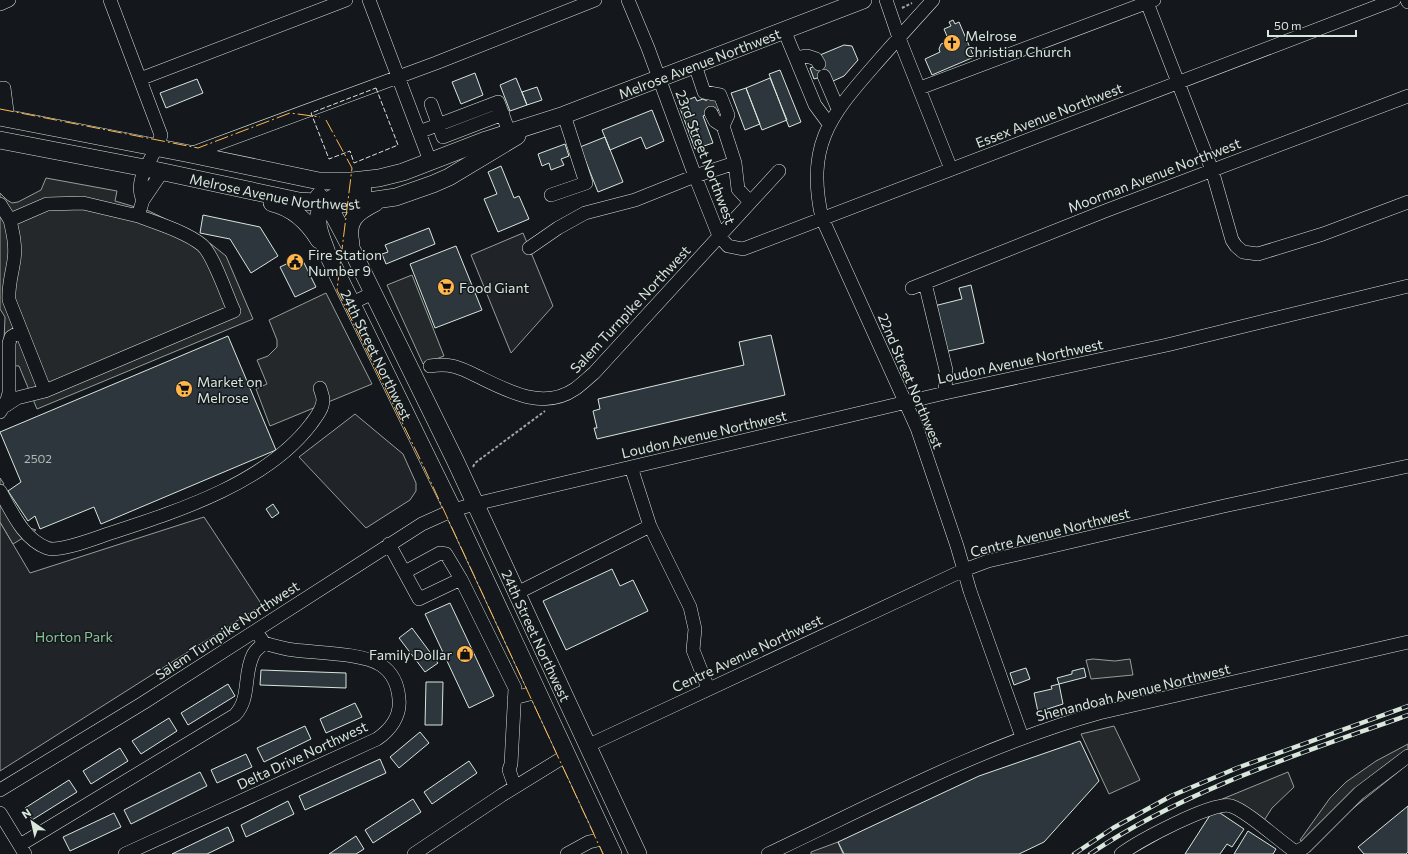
<svg xmlns="http://www.w3.org/2000/svg" width="1408" height="854" viewBox="0 0 1408 854" font-family="Commissioner,sans-serif">
<style>
.green{fill:#202428;stroke:#939e99}
.parking{fill:#24282b;stroke:#939e99}
.building{fill:#2c363c;stroke:#d8e6dc}
.lines{fill:none;stroke-linecap:round;stroke-linejoin:round}
.minor-tunnel{stroke:#313739;stroke-width:13;stroke-dasharray:13 6;stroke-linecap:butt}
.minor-casing{stroke:#d8e6dc;stroke-width:14}
.major-casing{stroke:#d8e6dc;stroke-width:18}
.path{stroke:#9da8a2;stroke-width:2;stroke-dasharray:3 2;stroke-linecap:butt}
.minor{stroke:#14181c;stroke-width:13}
.major{stroke:#14181c;stroke-width:17}
.rail-casing{stroke:#d8e6dc;stroke-width:4.5}
.rail{stroke:#14181c;stroke-width:3;stroke-dasharray:9;stroke-linecap:butt}
.fence{stroke:#d8e6dc;stroke-width:1;stroke-dasharray:5 2;stroke-linecap:butt}
.power{stroke:#ffb74d;stroke-width:1;stroke-dasharray:14 3 2 3;stroke-linecap:butt}
.labels{text-anchor:middle;dominant-baseline:central;stroke-width:3;stroke-linejoin:round;paint-order:stroke}
.number-label{font-size:12px;fill:#adbab4}
.poi-label{font-size:14px;fill:#d8e6dc;stroke:#14181c;text-anchor:start}
.street-label{font-size:14px;fill:#d8e6dc;stroke:#14181c}
.park-label{font-size:14px;fill:#8ac095;stroke:#14181c}
</style>
<rect width="100%" height="100%" fill="#14181c"/>
<path class="green" d="M523,233L553,306L511,353L471,255Z
M355,414L403,454L416,483V491L410,500L366,528L299,457Z
M204,517L262,605L0,771V522L30,573Z"/>
<path class="parking" d="M46,178L117,191L115,201L149,211L182,227L211,244L226,256L253,319L37,409L19,366L3,365L5,317L0,309V193L7,200L12,203L18,202L41,190Z
M412,275L444,356L423,364L387,285Z
M326,293L372,384L270,426L256,389L267,384L257,360L268,356L277,347V340L269,320Z
M0,478L4,484L1,486L30,528L36,530L13,544L0,522Z
M1093,659L1115,661L1130,659L1133,675L1091,679L1086,660Z
M1114,726L1140,780L1109,794L1081,734Z
M1408,744V764L1341,818L1310,849L1300,840L1330,798L1346,782L1376,761Z
M1288,772L1294,787L1272,808L1263,822L1215,802Z
M838,842L843,854H811V852Z"/>
<path class="building" d="M953,20L955,24L959,22L974,57L932,75L925,59L940,52L939,49L941,44L949,41L944,29L951,26L949,22Z
M844,45L852,46L858,60L844,76L831,82L824,76L814,79L810,68L823,63L820,55Z
M780,70L801,122L789,127L769,74Z
M475,73L483,95L461,104L452,82Z
M516,78L527,105L510,111L500,85Z
M770,78L787,120L762,130L746,88Z
M197,79L203,93L166,108L160,93Z
M537,87L542,100L527,105L522,92Z
M746,88L760,124L745,130L731,93Z
M695,97L697,101L703,99L709,102L717,99L721,109L703,116L713,143L695,149L680,108L687,106L685,101Z
M652,110L664,141L646,149L641,137L610,150L602,130Z
M605,137L623,182L598,192L580,147Z
M565,144L569,156L561,159L564,165L551,170L549,163L542,166L538,154Z
M501,166L514,198L519,196L529,219L498,232L484,199L497,194L488,172Z
M203,215L260,227L278,256L251,273L230,239L200,233Z
M429,228L435,244L386,264L382,254L388,252L385,245Z
M456,246L482,310L435,328L410,264Z
M301,257L316,287L295,297L280,267Z
M971,285L984,343L944,352L934,306L962,299L959,288Z
M771,335L785,395L597,439L594,428H597L593,411L600,409L598,399L744,365L739,342Z
M228,336L276,450L101,524L94,507L40,529L35,516L28,521L8,491L21,482L0,432Z
M273,504L279,513L272,518L266,509Z
M612,569L620,586L633,580L648,611L566,650L543,601Z
M450,603L494,696L469,708L425,614Z
M412,628L438,663L425,672L399,638Z
M1026,668L1030,679L1014,685L1010,673Z
M1084,668L1086,677L1059,684L1057,678L1072,674V671Z
M261,670L346,673V688L260,685Z
M426,682H443L442,725H425Z
M228,684L235,696L188,725L181,713Z
M1059,684L1063,704L1038,712L1034,693L1052,689L1051,686Z
M355,703L362,717L326,733L320,719Z
M169,718L177,731L141,754L132,741Z
M305,726L311,739L264,762L257,748Z
M420,732L429,743L399,768L390,757Z
M1080,741L1099,781L1044,842L1019,854H844L838,842L979,776Z
M120,748L128,761L91,784L83,771Z
M246,754L252,767L217,783L211,770Z
M380,759L386,773L305,810L299,796Z
M469,761L477,773L432,804L424,792Z
M200,772L207,786L131,824L124,810Z
M69,780L77,792L32,820L25,808Z
M413,799L421,812L373,843L365,830Z
M288,801L294,814L246,837L241,825Z
M1408,806V852L1406,854H1364L1358,847Z
M1214,809L1244,829L1232,847L1227,844L1220,854H1185Z
M114,813L121,827L70,851L63,837Z
M228,827L234,841L207,854H172Z
M1248,831L1276,849L1273,854H1234Z
M356,836L364,849L356,854H329Z"/>
<g class="lines">
<path class="minor-tunnel" d="M707,101L711,113"/>
<g class="minor-casing">
<path id="minor" d="M110,0L161,135C157,156 132,177 143,200
M369,0L430,161
M628,0L648,48L695,176L719,236L728,246L743,249L1394,0
M886,0L899,38L951,169
M933,0C913,22 893,44 873,67C829,117 806,147 822,218L917,428L957,546L970,591L1022,737
M1146,0L1212,170L1232,240L1236,246L1243,252L1258,254L1323,234L1408,202
M1407,0L1408,2
M0,4L9,0
M784,30L815,105L829,124
M796,58L807,56L816,59L819,64
M695,65L704,92L720,95L728,115L723,126L735,163L738,189L750,202
M824,76L838,109
M140,79L346,0
M0,88H4L8,119
M920,88L1154,0
M431,104L443,137L503,114
M711,113L715,121L723,126
M419,132L498,102L509,132
M190,154L436,63L595,0
M551,195L586,183L564,115
M0,204L10,220L47,204L83,203L138,216L143,200L162,172
M10,220C13,233 16,246 14,260C12,274 8,286 9,300L45,391L234,311C227,296 213,254 202,245C186,232 157,223 138,216
M529,248L558,228L585,213L635,200L695,176L735,163
M925,283L946,370L945,393
M912,288L1105,211L1408,96
M352,303L373,293
M430,366C450,363 459,367 477,376C508,391 543,411 575,389C582,384 588,378 594,373L779,171
M5,406L17,398L45,391
M0,412L7,400L9,393V343L11,337L21,331
M0,491C12,512 23,539 47,548C60,553 100,536 114,532C181,510 267,482 311,424C316,417 323,409 323,400C323,396 321,392 320,388
M650,526L690,607L695,629L693,650L708,688
M389,544L419,599L461,579L446,554L440,553L405,572
M461,579L515,688L511,764L509,770L515,787
M517,593L650,526L631,467
M514,698L537,692
M587,746L964,570L988,561L1224,506L1408,466
M0,790L143,703L422,524L453,510L475,504L945,393L1167,345L1408,286
M0,813L25,854
M20,845L235,715C251,698 243,675 253,655C255,650 260,647 264,643
M125,854L377,739C390,730 401,716 399,699C398,685 393,673 381,665C363,653 317,653 294,650C284,649 274,646 264,643L256,631
M414,854L502,795L567,755
M567,854L589,842L606,838
M768,854C876,803 984,745 1099,713L1408,642
M1121,854C1137,842 1214,800 1231,806C1247,811 1277,839 1293,850L1298,851L1305,847L1359,793L1408,756"/>
</g>
<g class="major-casing">
<g id="major">
<path id="s1" d="M0,117L190,154L319,181H352L379,178L403,172L486,140L564,115L863,0"/>
<path id="s2" d="M0,140L145,168L299,201L348,204L396,197L433,184L449,177L517,136"/>
<path id="s3" d="M363,190C345,191 320,197 318,220C317,230 324,243 327,253L453,510L613,854"/>
<path id="s4" d="M319,196L333,214L353,252L455,460L638,854"/>
<path d="M272,203C294,208 308,222 319,240"/>
<path d="M351,244C346,221 355,213 375,203"/>
</g>
</g>
<path class="path" d="M902,8L912,3
M473,467L475,463L545,411
M292,593V586"/>
<use href="#minor" class="minor"/>
<use href="#major" class="major"/>
<g class="rail-casing">
<path id="rail" d="M1074,854L1113,828L1171,796L1237,768L1408,706
M1090,854C1186,789 1300,754 1408,715"/>
</g>
<use href="#rail" class="rail"/>
<path class="fence" d="M376,88L398,145L354,163L350,151L329,159L311,113Z"/>
<path class="power" d="M0,109L198,148L290,113L320,117
M326,120L352,168L337,290L422,463L603,854"/>
</g>
<defs>
<g id="church-disc" transform="scale(0.9)"><circle r="9.5" fill="#ffb74d" stroke="#14181c"/><path d="M-1.2-6h2.4v3.5h3.3v2.4h-3.3V6h-2.4V-.1h-3.3v-2.4h3.3Z" fill="#111"/></g>
<g id="civic-disc" transform="scale(0.9)"><circle r="9.5" fill="#ffb74d" stroke="#14181c"/><path d="M-.6-6.5H3V-4.5H.6V-3L4-1V1h2V6H-6V1h2V-1L-.6-3ZM-1.2 2.5V6h2.4V2.5Z" fill="#111"/></g>
<g id="supermarket-disc" transform="scale(0.9)"><circle r="9.5" fill="#ffb74d" stroke="#14181c"/><path d="M-6-5.5h2.5l.6 2H6L4.5 2H-2.5L-4.4-4H-6ZM-1.5 3.2a1.3 1.3 0 1 0 .1 0ZM3 3.2a1.3 1.3 0 1 0 .1 0Z" fill="#111"/></g>
<g id="shop-disc" transform="scale(0.9)"><circle r="9.5" fill="#ffb74d" stroke="#14181c"/><path d="M-5-2.5h2.3a2.7 3.5 0 0 1 5.4 0H5L5.5 6h-11ZM-1.5-2.5h3a1.5 2.3 0 0 0-3 0Z" fill="#111"/></g>
</defs>
<g fill-rule="evenodd">
<use href="#church-disc" x="952" y="43"/>
<use href="#civic-disc" x="295" y="262"/>
<use href="#supermarket-disc" x="446" y="287"/>
<use href="#supermarket-disc" x="184" y="389"/>
<use href="#shop-disc" x="465" y="654"/>
</g>
<g class="labels">
<g class="number-label">
<text x="38" y="458">2502</text>
</g>
<g class="poi-label">
<text x="965" y="35">Melrose<tspan x="965" dy="16">Christian Church</tspan></text>
<text x="308" y="254">Fire Station<tspan x="308" dy="16">Number 9</tspan></text>
<text x="459" y="287">Food Giant</text>
<text x="197" y="381">Market on<tspan x="197" dy="16">Melrose</tspan></text>
<text x="452" y="654" text-anchor="end">Family Dollar</text>
</g>
<g class="street-label">
<text stroke="none"><textPath href="#s1" startOffset="726">Melrose Avenue Northwest</textPath></text>
<text transform="translate(1049 115) rotate(-21)">Essex Avenue Northwest</text>
<text transform="translate(706 157) rotate(69)">23rd Street Northwest</text>
<text transform="translate(1154 175) rotate(-21)">Moorman Avenue Northwest</text>
<text stroke="none"><textPath href="#s2" startOffset="280">Melrose Avenue Northwest</textPath></text>
<text transform="translate(630 309) rotate(-47)">Salem Turnpike Northwest</text>
<text stroke="none"><textPath href="#s3" startOffset="207">24th Street Northwest</textPath></text>
<text transform="translate(1020 361) rotate(-12)">Loudon Avenue Northwest</text>
<text transform="translate(911 381) rotate(67)">22nd Street Northwest</text>
<text transform="translate(704 434) rotate(-13)">Loudon Avenue Northwest</text>
<text transform="translate(1050 532) rotate(-14)">Centre Avenue Northwest</text>
<text transform="translate(227 630) rotate(-33)">Salem Turnpike Northwest</text>
<text stroke="none"><textPath href="#s4" startOffset="491">24th Street Northwest</textPath></text>
<text transform="translate(747 653) rotate(-25)">Centre Avenue Northwest</text>
<text transform="translate(1133 692) rotate(-14)">Shenandoah Avenue Northwest</text>
<text transform="translate(302 755) rotate(-25)">Delta Drive Northwest</text>
</g>
<g class="park-label">
<text x="74" y="636">Horton Park</text>
</g>
</g>
<g transform="translate(32 822) rotate(326)" stroke="#14181c" stroke-width="3" paint-order="stroke">
<path d="M0-3L7 15L0 10L-7 15Z" fill="#d8e6dc"/>
<text y="-6" font-size="11" font-weight="bold" text-anchor="middle" fill="#d8e6dc">N</text>
</g>
<path d="M1268 30v6h88v-6" fill="none" stroke="#d8e6dc" stroke-width="2"/>
<text x="1274" y="30" font-size="12" fill="#d8e6dc" stroke="#14181c" stroke-width="3" paint-order="stroke">50 m</text>
</svg>
